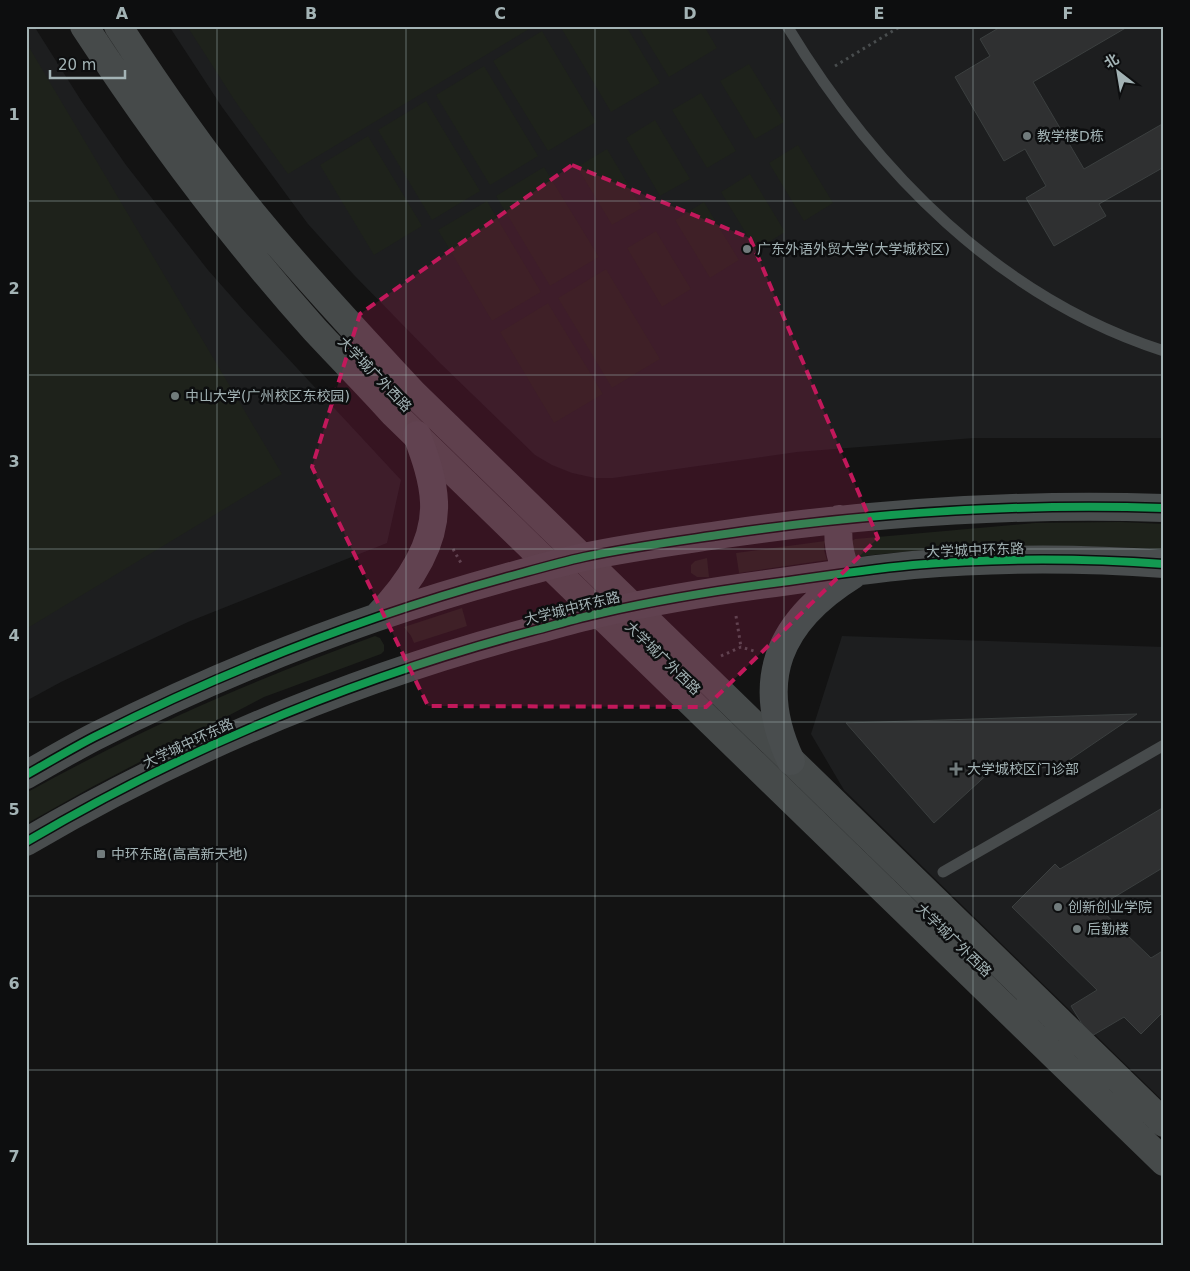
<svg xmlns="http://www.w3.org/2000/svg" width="1190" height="1271" viewBox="0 0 1190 1271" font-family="'DejaVu Sans','Noto Sans SC',sans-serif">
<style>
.built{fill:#1d1e1f}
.green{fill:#1e221b}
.building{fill:#2f3031;stroke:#3b3f3f}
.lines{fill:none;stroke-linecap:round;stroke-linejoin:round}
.path{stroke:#494d4e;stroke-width:3;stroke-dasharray:2.5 4;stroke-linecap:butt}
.lane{stroke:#474b4c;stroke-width:11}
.secondary{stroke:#464a4a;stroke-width:28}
.primary{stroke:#494d4e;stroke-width:28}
.cycleway-casing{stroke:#0d0e0f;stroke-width:11}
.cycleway{stroke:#139951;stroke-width:8}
.marked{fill:#c2185b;fill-opacity:0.2;stroke:#c2185b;stroke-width:4;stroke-dasharray:10 6;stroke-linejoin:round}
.grid{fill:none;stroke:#a3b3b5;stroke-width:1;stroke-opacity:0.55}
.poi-dot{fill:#717b7c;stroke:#0d0e0f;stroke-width:2}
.labels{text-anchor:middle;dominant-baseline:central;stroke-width:5;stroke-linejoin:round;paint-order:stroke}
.poi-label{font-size:14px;fill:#a3b3b5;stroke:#0d0e0f;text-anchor:start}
.street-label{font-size:14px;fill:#a3b3b5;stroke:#0d0e0f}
.neatline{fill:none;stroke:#a3b3b5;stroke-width:2}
.grid-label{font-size:16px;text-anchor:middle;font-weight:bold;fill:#a3b3b5}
</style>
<rect width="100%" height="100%" fill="#131313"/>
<path class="built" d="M26,26H34L82,102L126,165L208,270L245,312L401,480L387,543L188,622L61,682L26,701Z
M169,26H1164V438H974L797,452L613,478H595L572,473L552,465L535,455L440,363L354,275L308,224L222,107Z
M842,636L1164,647V1102L844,790L811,734Z"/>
<path class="green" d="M187,26H534L288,174L235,101Z
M560,26H626L660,83L611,112Z
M638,26H704L717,48L669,77Z
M542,31L596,122L548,151L493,61Z
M26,42L282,474L26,629Z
M749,64L784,122L755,139L720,81Z
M484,66L538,156L490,185L436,95Z
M701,93L736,151L707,168L672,110Z
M426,101L480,191L432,220L378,130Z
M655,120L690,179L660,196L626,138Z
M368,136L422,226L374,255L320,165Z
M798,145L833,203L804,221L769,163Z
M607,149L642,208L612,225L577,167Z
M544,167L599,257L550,286L496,196Z
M750,174L785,232L756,250L721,192Z
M487,201L541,292L492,321L438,230Z
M704,202L739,260L710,278L675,220Z
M656,231L691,289L662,307L627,248Z
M606,269L660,359L612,388L558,298Z
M548,303L603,394L554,423L500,332Z
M1120,522L1164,524V549C1062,545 959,544 857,557L855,556L852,541L855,539L1035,523Z
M825,541L824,550L827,560L739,573L736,553Z
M707,558L709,577H697L691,573V565L695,561Z
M462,608L467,626L414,643L411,636L404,627Z
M375,636L380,638L384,645V651L381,654L264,697L90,788L26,824V793C77,765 129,738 182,714C245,685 310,660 375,636Z"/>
<path class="building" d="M1002,26H1129L1033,82L1084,169L1164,123V167L1099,204L1106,216L1054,246L1026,198L1046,186L1025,149L1004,161L955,77L990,56L980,39Z
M1137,714L1059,767L992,770L934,823L846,723Z
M1164,807V867L1098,907L1151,958L1164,950V1011L1141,1034L1124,1017L1090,1037L1071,1006L1097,990L1012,907L1055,864L1060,869Z"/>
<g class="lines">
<path class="path" d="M835,66L901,26
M453,549L461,563
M736,616L741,647
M721,656L741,647L754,651"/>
<path class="lane" d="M787,26C875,171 999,298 1164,351
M943,872L1164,745"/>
<path class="secondary" d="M84,26C154,133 230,235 315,330C341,358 368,385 393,413L1164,1162
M118,26C163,95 210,163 263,226C311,284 362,338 413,393L1164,1123"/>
<path class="primary" d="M839,519C837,539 839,554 847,573
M377,617C406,587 436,546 434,502C433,479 425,457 417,435
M791,761C753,680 779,621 853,575
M26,775C49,762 71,749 94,737C225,671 362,617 504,578C530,571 557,563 584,557C631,547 678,541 725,534C870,513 1017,503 1164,508
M26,842C184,749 355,678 532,631C555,625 577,618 601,613C663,599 726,589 789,581C830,575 872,569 913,565C994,558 1082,558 1164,564"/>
<g class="cycleway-casing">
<path id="cycleway" d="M26,775C49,762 71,749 94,737C225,671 362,617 504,578C530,571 557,563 584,557C631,547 678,541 725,534C870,513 1017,503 1164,508
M26,842C184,749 355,678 532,631C555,625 577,618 601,613C663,599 726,589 789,581C830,575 872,569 913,565C994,558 1082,558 1164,564"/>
</g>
<use href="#cycleway" class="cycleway"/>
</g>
<path class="marked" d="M572,165L750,238L878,538L706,707L428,706L312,467L360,314Z"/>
<path class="grid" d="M217,26V1245M406,26V1245M595,26V1245M784,26V1245M973,26V1245M26,201H1164M26,375H1164M26,549H1164M26,722H1164M26,896H1164M26,1070H1164"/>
<g class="poi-dot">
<circle cx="1027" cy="136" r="5"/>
<circle cx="747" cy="249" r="5"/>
<circle cx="175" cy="396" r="5"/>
<path d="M953.5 761.5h5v5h5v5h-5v5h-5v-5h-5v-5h5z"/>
<rect x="96" y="849" width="10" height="10" rx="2.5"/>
<circle cx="1058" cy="907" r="5"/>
<circle cx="1077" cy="929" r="5"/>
</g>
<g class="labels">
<g class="poi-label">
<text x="1037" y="136">教学楼D栋</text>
<text x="757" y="249">广东外语外贸大学(大学城校区)</text>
<text x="185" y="396">中山大学(广州校区东校园)</text>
<text x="967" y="769">大学城校区门诊部</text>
<text x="111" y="854">中环东路(高高新天地)</text>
<text x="1068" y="907">创新创业学院</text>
<text x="1087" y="929">后勤楼</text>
</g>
<g class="street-label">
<text transform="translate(375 374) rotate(46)">大学城广外西路</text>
<text transform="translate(975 550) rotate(-2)">大学城中环东路</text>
<text transform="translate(572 608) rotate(-14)">大学城中环东路</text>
<text transform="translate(663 658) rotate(44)">大学城广外西路</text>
<text transform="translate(188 743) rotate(-25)">大学城中环东路</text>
<text transform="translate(954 940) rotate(44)">大学城广外西路</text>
</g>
</g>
<rect width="1190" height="1271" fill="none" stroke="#0d0e0f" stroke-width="55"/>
<g transform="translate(1118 72) rotate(329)" stroke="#0d0e0f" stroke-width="4" paint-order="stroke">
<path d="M0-4L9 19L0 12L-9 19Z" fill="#a3b3b5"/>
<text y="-8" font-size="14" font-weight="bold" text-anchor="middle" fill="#a3b3b5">北</text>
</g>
<path d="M50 70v8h75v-8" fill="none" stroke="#a3b3b5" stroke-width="2.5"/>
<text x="58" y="70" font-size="15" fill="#a3b3b5" stroke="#0d0e0f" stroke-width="4" paint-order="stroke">20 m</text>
<rect x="28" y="28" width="1134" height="1216" class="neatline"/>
<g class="grid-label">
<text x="122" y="19">A</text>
<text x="311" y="19">B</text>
<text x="500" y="19">C</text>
<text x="690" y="19">D</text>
<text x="879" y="19">E</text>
<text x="1068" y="19">F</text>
<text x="14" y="120">1</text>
<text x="14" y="294">2</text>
<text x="14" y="467">3</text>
<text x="14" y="641">4</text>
<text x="14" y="815">5</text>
<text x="14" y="989">6</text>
<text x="14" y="1162">7</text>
</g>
</svg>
